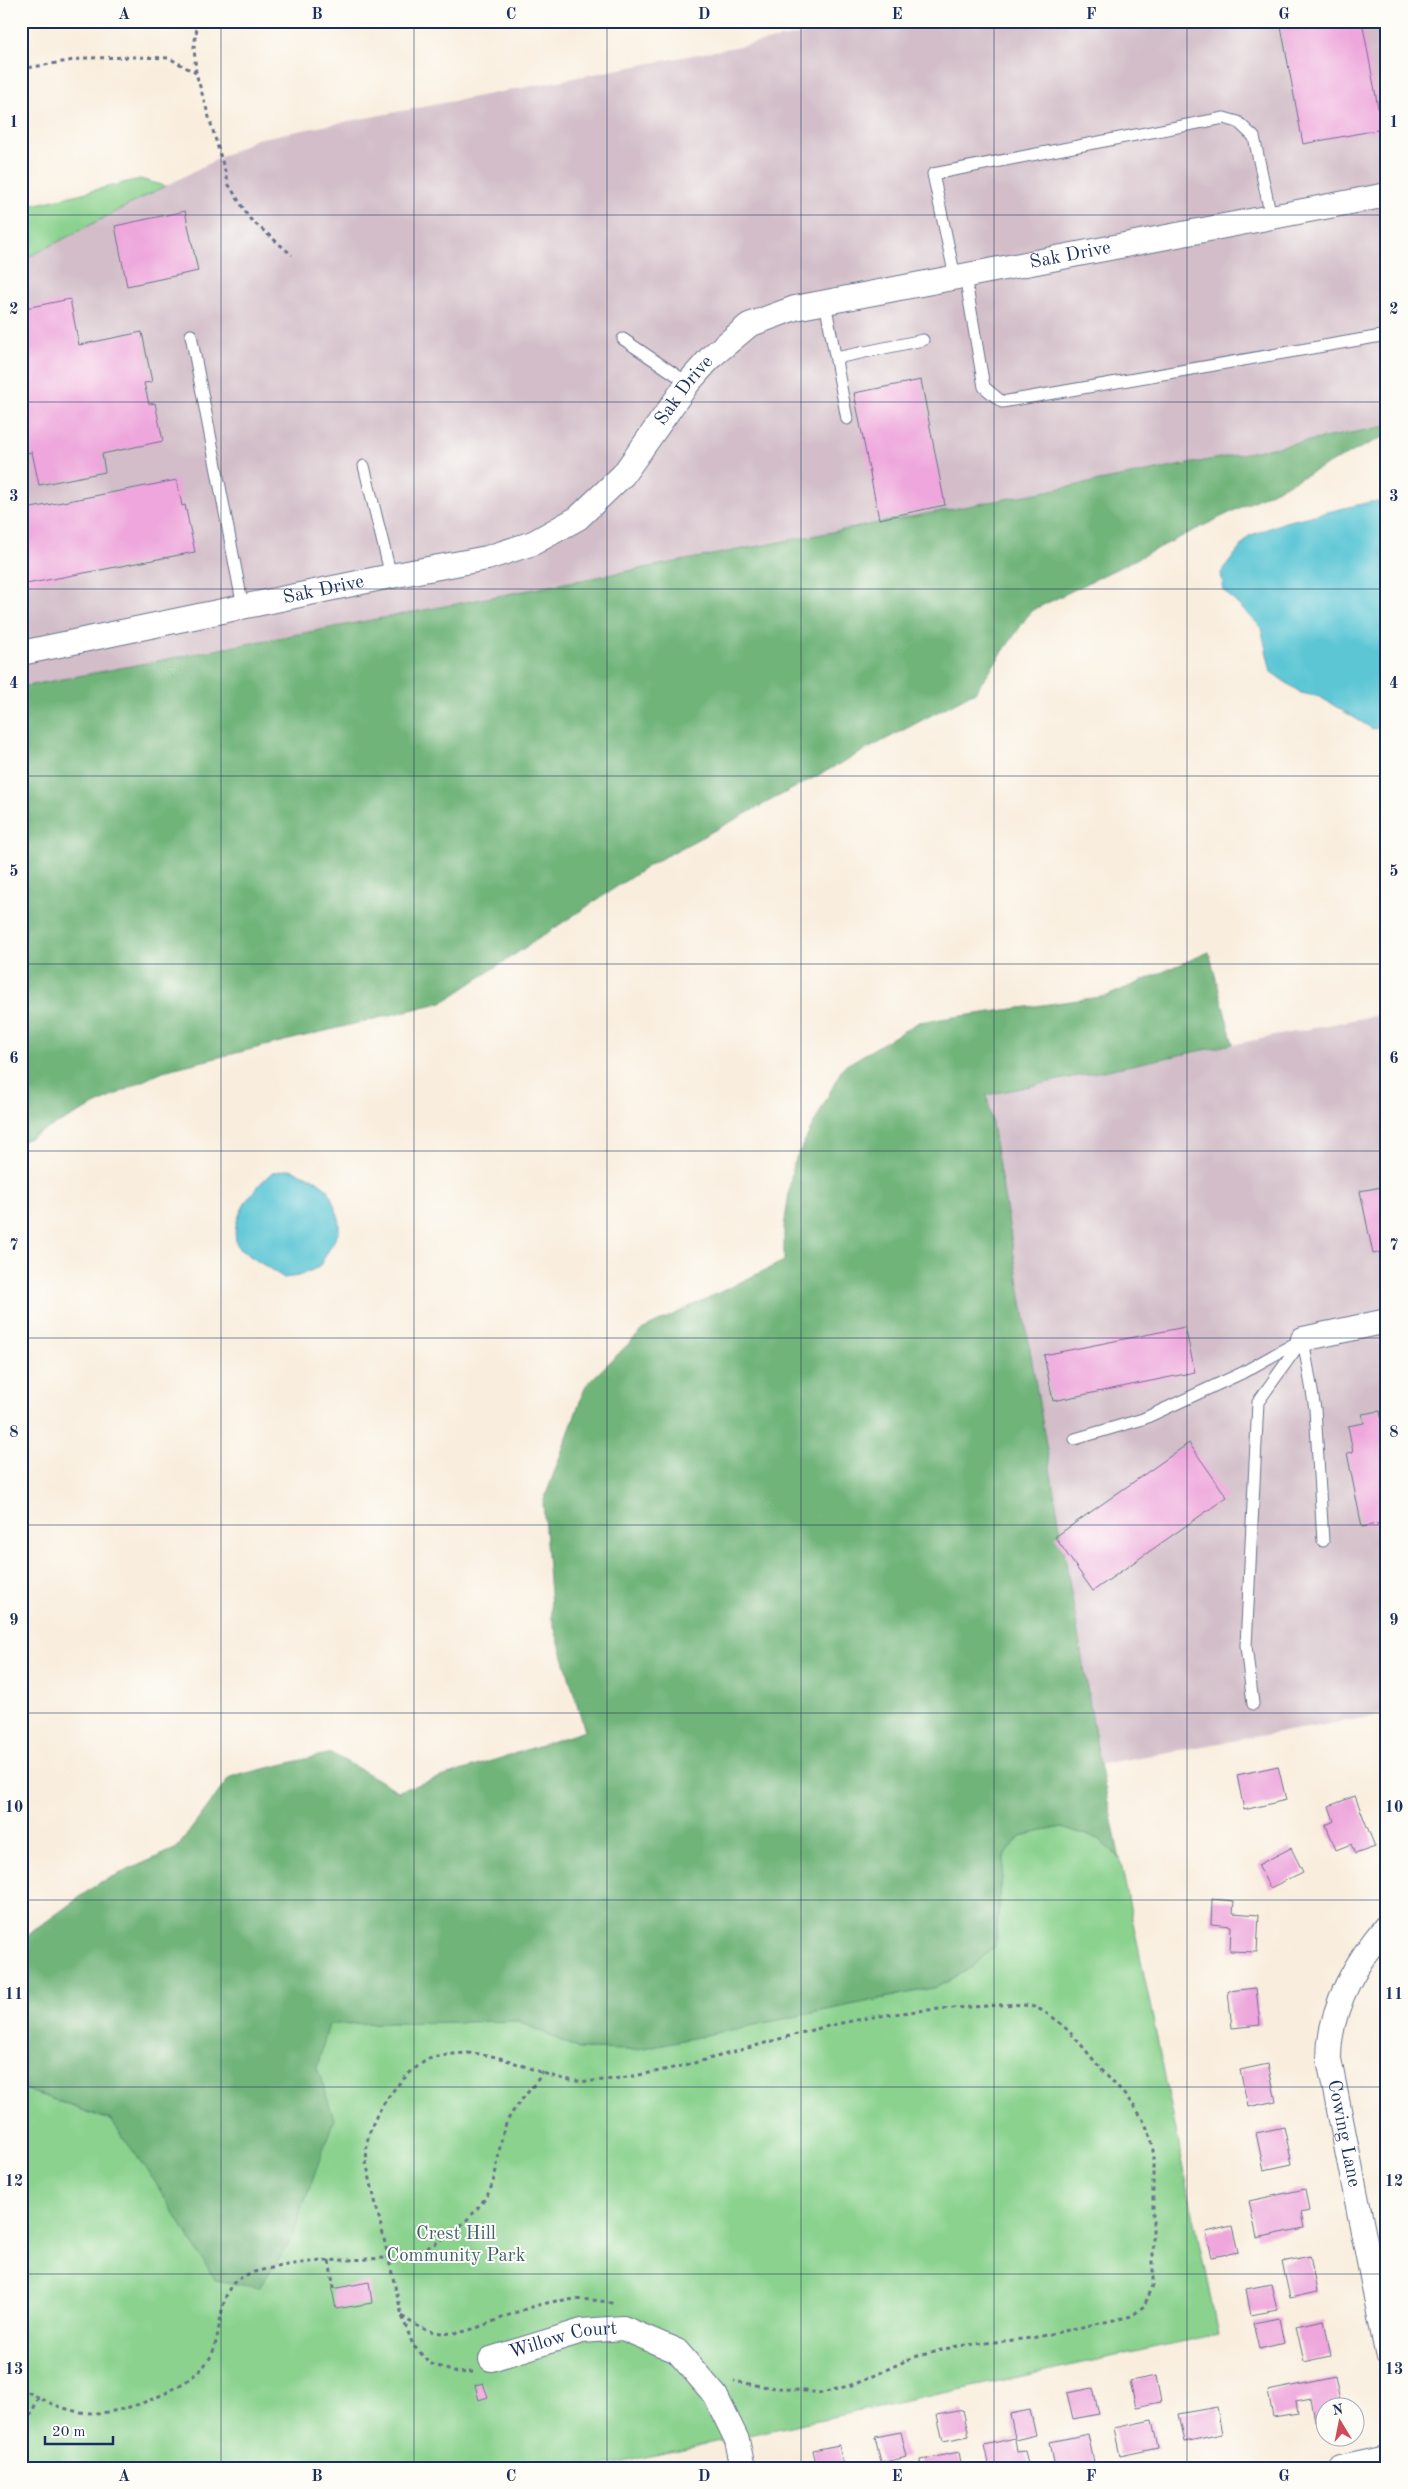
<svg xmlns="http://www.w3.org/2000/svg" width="1408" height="2489" viewBox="0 0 1408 2489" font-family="'Old Standard TT',serif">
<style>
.industrial{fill:#d2bdc8}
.green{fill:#8ad28e;stroke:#528076}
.forest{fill:#6fb479;stroke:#45726c}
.water{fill:#5bc6d5;stroke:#3b7a9a}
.building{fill:#eea6dc}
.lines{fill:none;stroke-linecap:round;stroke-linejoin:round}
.lane-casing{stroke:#69728b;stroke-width:13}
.street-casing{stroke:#69728b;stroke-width:26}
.path{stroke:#69728b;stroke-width:3;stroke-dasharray:4 4;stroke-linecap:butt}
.lane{stroke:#fff;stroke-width:11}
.street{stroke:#fff;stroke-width:24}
.grid{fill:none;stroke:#1b2f5e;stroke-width:1;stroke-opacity:0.55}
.labels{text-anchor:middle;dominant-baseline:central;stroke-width:4;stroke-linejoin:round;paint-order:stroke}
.street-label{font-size:19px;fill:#1b2f5e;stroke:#fdfcf7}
.park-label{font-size:19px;fill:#3c606c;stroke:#fdfcf7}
.neatline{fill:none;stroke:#1b2f5e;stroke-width:2}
.grid-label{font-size:16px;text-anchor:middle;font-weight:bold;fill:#1b2f5e}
</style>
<rect width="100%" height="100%" fill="#fdfcf7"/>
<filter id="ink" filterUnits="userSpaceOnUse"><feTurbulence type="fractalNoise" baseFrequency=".02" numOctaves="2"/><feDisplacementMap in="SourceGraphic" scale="10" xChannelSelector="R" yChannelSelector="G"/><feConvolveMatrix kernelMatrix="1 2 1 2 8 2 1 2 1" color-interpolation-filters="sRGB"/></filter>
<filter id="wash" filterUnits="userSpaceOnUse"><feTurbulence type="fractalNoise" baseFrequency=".0096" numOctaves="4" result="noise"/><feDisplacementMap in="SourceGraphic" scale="20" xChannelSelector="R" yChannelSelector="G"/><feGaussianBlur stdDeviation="1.12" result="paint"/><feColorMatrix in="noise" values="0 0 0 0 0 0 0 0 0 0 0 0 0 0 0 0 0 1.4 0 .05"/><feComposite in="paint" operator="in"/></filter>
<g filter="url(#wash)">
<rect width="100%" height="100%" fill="#f9eede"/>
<path class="industrial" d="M870,21H1387V426L21,687V261L256,139Z
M1387,1013V1714L1100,1764L987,1095Z"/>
<path class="green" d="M140,179L165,186L21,261V208Z
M1062,1827L1098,1839L1120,1859L1218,2334L595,2468H21V2088L137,2130L329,2024L518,2021L579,2049L634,2050L937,1987L970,1969L995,1946L1004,1857L1020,1836Z"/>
<path class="forest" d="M1387,426V435L1031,611L975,692L651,864L443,1002L163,1071L21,1142V687Z
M1209,952L1233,1044L987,1095L1100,1764L1120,1859L1098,1839L1062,1827L1020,1836L1004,1857L995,1946L970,1969L937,1987L634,2050L579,2049L518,2021L329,2024L317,2067L334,2119L290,2243L259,2288L215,2280L155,2182L111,2120L21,2088V1940L99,1883L177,1848L230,1777L331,1753L398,1791L585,1731L552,1619L543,1503L586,1385L644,1329L784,1261V1228L793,1164L843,1067L919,1022L1107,996Z"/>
<path class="water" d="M1370,502H1387V726L1373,729L1320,697L1301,693L1271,672L1261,627L1224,591L1221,573L1249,536L1285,522Z
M290,1169L313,1178L328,1189L339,1218V1232L319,1267L299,1276L284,1278L239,1249C226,1225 249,1193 268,1176C274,1171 283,1171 290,1169Z"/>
<g id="blocks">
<path class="building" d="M1280,21H1362L1382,129L1303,144Z
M185,211L198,271L127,286L115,226Z
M70,299L79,345L142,332L152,382L144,383L149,404L155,403L163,441L102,454L105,472L39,485L32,452L21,454V309Z
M921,380L945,505L879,519L854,393Z
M177,480L182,506L185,505L195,552L21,585V510Z
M1387,1186V1251L1373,1254L1360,1191Z
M1185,1327L1195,1372L1053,1401L1044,1355Z
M1380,1411L1387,1445V1522L1362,1527L1347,1453L1353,1452L1348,1426L1364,1423L1362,1414Z
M1189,1443L1227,1497L1093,1591L1055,1537Z
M1278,1766L1286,1800L1244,1810L1237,1775Z
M1355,1796L1375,1847L1355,1854L1351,1844L1336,1850L1326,1825L1334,1821L1329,1806Z
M1291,1848L1303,1872L1270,1888L1258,1865Z
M1212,1899L1234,1901L1233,1913L1259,1915L1257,1952L1230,1951L1231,1926L1211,1924Z
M1256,1988L1260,2025L1232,2028L1228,1991Z
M1268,2064L1276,2101L1248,2107L1240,2070Z
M1284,2127L1292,2164L1264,2170L1256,2133Z
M1305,2189L1309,2211L1301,2213L1304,2228L1257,2238L1249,2201Z
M1232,2226L1238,2252L1212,2257L1206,2232Z
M1310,2256L1317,2292L1290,2298L1282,2262Z
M369,2282L372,2303L336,2309L332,2289Z
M1271,2284L1277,2310L1251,2315L1246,2289Z
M1279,2318L1284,2343L1259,2349L1253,2323Z
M1324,2320L1331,2356L1304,2362L1296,2326Z
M1156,2376L1161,2402L1136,2407L1130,2381Z
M1335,2377L1341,2406H1326V2419L1315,2421L1311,2398L1296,2401L1298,2413L1273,2417L1268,2391Z
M483,2383L488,2397L479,2400L475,2385Z
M1093,2388L1099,2414L1073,2419L1067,2393Z
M1217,2407L1222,2434L1184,2442L1178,2414Z
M963,2410L969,2436L943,2441L937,2415Z
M1030,2410L1036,2435L1015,2440L1017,2452L1025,2451L1029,2468H989L984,2445L1015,2438L1010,2414Z
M1152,2420L1158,2448L1120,2456L1114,2428Z
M901,2432L907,2457L881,2463L875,2437Z
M1088,2434L1094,2462L1055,2468L1050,2442Z
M839,2445L844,2468H817L813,2450Z
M959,2452L962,2468H921L920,2460Z"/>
</g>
</g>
<g filter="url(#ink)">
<use href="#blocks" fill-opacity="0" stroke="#69728b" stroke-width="1"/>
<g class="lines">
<g class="lane-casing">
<path id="lane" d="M965,276L984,387L1002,402L1387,335
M955,277L933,174L1224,118L1238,122L1254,137L1271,217
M825,302L847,419
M191,335L243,607
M623,339L688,383
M836,358L923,340
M364,466L391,576
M1303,1339L1315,1409L1323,1541
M1075,1439L1143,1419L1242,1373L1299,1341
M1253,1704L1246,1646L1258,1402L1303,1339"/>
</g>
<g class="street-casing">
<g id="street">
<path id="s1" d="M21,653L391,576L487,558L533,543L578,518L623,475L688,383L712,356L749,325L795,308L1387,195"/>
<path d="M1303,1339L1387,1321"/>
<path id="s2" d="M1387,1925C1354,1964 1329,2008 1329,2059L1387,2353"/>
<path id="s3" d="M491,2359L582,2331L623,2328L677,2351L715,2395L737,2440L743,2468"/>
<path d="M1341,2468L1387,2458"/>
</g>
</g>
<path class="path" d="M198,21L194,47L196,73L229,185L250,219L292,255
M21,69L86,58L135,57L169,58L196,73
M329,2261L334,2288
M402,2316C450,2353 484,2321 532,2307C560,2298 587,2297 616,2304
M473,2372L457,2373L429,2363L413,2345L402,2316L366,2162C367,2155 366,2146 368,2139C374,2110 403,2073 429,2059C434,2057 442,2056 448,2055C503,2044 542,2085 593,2081C669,2075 742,2048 816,2029C867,2016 921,2009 973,2007C990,2006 1019,2002 1034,2007C1063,2018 1083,2048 1102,2070C1125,2097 1145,2111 1153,2147V2286L1144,2306L1132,2316L1032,2338L957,2346L914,2357L855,2384L822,2393L760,2386L734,2381
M21,2388C43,2401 70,2414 96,2413C130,2412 194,2387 211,2356C222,2335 218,2293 238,2279C251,2271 268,2269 282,2266C366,2250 423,2280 484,2200C500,2179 496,2148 506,2124C514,2105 532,2090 543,2072
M21,2438L38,2398"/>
<use href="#lane" class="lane"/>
<use href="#street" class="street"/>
</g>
</g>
<path class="grid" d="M221,21V2468M414,21V2468M607,21V2468M801,21V2468M994,21V2468M1187,21V2468M21,215H1387M21,402H1387M21,589H1387M21,776H1387M21,964H1387M21,1151H1387M21,1338H1387M21,1525H1387M21,1713H1387M21,1900H1387M21,2087H1387M21,2274H1387"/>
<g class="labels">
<g class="street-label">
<text stroke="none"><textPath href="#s1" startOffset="1164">Sak Drive</textPath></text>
<text stroke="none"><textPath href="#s1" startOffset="742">Sak Drive</textPath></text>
<text stroke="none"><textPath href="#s1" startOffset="309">Sak Drive</textPath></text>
<text stroke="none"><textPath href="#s2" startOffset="225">Cowing Lane</textPath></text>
<text stroke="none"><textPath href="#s3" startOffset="75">Willow Court</textPath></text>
</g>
<g class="park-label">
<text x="456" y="2234">Crest Hill<tspan x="456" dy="22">Community Park</tspan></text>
</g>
</g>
<rect width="1408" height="2489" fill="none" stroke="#fdfcf7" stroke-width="55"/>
<g transform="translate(1340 2422) rotate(350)"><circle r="24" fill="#fdfcf7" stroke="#a3aaba"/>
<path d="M0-4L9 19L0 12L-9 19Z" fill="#d1495b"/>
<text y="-8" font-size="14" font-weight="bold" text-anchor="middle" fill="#1b2f5e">N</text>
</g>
<path d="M45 2436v8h68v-8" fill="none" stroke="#1b2f5e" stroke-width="2.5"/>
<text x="52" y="2436" font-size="15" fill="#1b2f5e" stroke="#fdfcf7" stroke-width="4" paint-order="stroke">20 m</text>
<rect x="28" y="28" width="1352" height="2434" class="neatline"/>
<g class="grid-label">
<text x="124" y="19">A</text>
<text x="317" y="19">B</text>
<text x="511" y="19">C</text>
<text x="704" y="19">D</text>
<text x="897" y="19">E</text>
<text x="1091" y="19">F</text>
<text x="1284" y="19">G</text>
<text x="14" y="127">1</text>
<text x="1394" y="127">1</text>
<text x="14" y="314">2</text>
<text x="1394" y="314">2</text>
<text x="14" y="501">3</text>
<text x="1394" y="501">3</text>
<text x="14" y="688">4</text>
<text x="1394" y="688">4</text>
<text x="14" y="876">5</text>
<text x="1394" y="876">5</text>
<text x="14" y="1063">6</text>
<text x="1394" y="1063">6</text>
<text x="14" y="1250">7</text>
<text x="1394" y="1250">7</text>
<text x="14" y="1437">8</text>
<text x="1394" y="1437">8</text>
<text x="14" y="1625">9</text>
<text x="1394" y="1625">9</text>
<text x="14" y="1812">10</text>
<text x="1394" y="1812">10</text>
<text x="14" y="1999">11</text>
<text x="1394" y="1999">11</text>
<text x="14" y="2186">12</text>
<text x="1394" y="2186">12</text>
<text x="14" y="2374">13</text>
<text x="1394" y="2374">13</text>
<text x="124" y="2481">A</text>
<text x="317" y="2481">B</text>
<text x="511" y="2481">C</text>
<text x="704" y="2481">D</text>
<text x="897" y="2481">E</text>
<text x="1091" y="2481">F</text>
<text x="1284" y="2481">G</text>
</g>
</svg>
